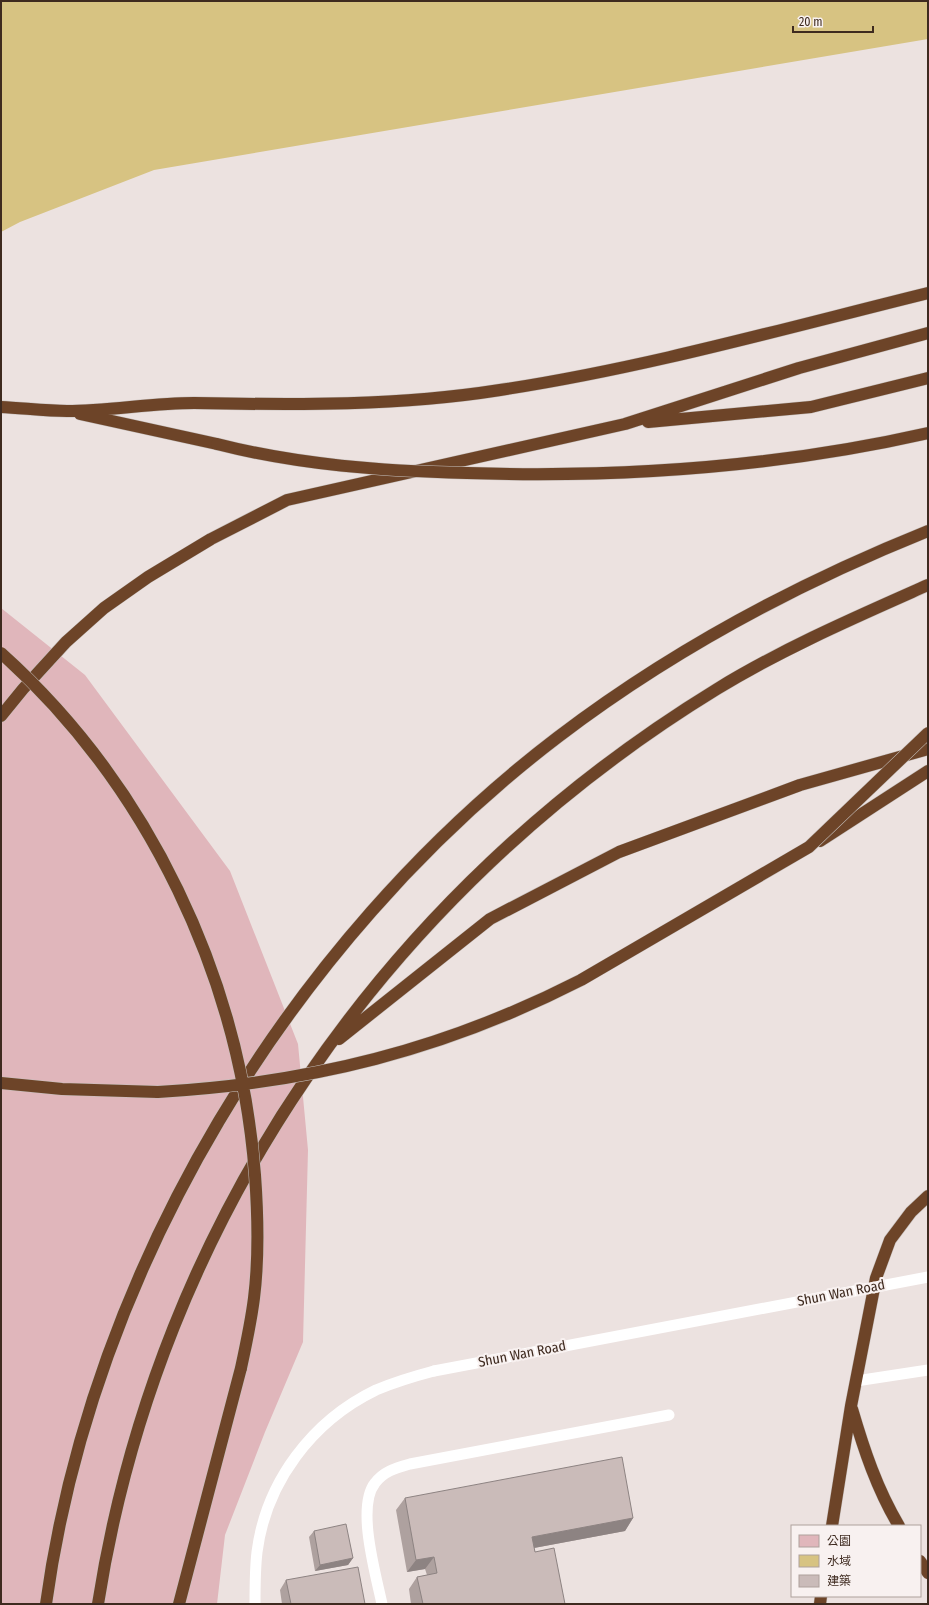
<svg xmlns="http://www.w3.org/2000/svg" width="929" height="1605" viewBox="0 0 929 1605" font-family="'Fira Sans Condensed','Noto Sans TC',sans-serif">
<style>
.green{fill:#e0b6bb}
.water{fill:#d7c382}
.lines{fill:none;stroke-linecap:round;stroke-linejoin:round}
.motorway-casing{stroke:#c5bfbc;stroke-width:13}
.service{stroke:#fff;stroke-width:11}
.motorway{stroke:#6d4428;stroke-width:12}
.motorway-bridge-casing{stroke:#c5bfbc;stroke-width:13;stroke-linecap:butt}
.service-bridge{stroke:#fff;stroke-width:11}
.motorway-bridge{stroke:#6d4428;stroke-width:12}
.wall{fill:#aea19f}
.shaded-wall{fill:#8d8382}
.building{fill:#cabbb9;stroke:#8d8382}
.labels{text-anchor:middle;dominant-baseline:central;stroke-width:4;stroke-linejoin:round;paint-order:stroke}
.street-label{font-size:14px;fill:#3e2a1f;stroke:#f8f1f0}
</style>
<rect width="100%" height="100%" fill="#ece2e0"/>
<path class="green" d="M1,608L85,675L230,871L298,1044L308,1150L303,1342L265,1432L225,1535L217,1604H1Z"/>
<path class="water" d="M1,1H928V39L154,170L20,222L1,232Z"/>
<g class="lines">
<g class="motorway-casing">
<path id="motorway" d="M1,407C23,408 45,411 67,411C109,411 152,403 194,403C296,405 399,406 500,390C645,368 786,328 928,293
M80,414L217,444
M648,422L811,407L928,378
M1,716L23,689L66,642L104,608L148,577L211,539L287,500L625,424L799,368L928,333
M820,841L928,771
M339,1039L490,919L619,852L800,785L928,749
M1,1083L62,1089L158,1092
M852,1409C864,1450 877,1489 899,1526
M832,1526L851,1406L876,1278L890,1240L911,1212L928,1196
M920,1561L928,1573
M46,1604C92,1269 290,941 558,737C671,651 796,584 928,531
M98,1604C158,1220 387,891 717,689C784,648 856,617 928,585
M179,1604L241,1368
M820,1604L821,1596"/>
</g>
<path class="service" d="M856,1381L928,1370
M255,1604C255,1587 255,1569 257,1552C266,1482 312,1421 376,1390C395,1382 415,1376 434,1371
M382,1604C376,1575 356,1507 375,1483C384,1471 396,1468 410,1464L669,1415"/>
<use href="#motorway" class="motorway"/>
<g class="motorway-bridge-casing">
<path id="motorway-bridge" d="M217,444C299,465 383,471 467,473C621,478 778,467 928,433
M1,653C149,786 240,978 255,1175C258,1216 259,1258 254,1298C251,1322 246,1345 241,1368
M158,1092C311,1083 444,1050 581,980L809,847L928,733"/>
</g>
<path class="service-bridge" d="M434,1371L928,1277"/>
<use href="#motorway-bridge" class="motorway-bridge"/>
</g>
<path class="wall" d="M405,1498L633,1518L625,1531L534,1548L535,1552L565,1604H411L409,1589L417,1577L427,1575L425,1569L407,1572L396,1510Z
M314,1531L353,1558L348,1565L315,1571L309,1537Z
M286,1580L365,1604H282L280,1590Z"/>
<path class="shaded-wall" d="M633,1518L625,1531L523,1550L532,1537Z
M434,1557L425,1569L407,1572L416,1560Z
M353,1558L348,1565L315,1571L320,1565Z"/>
<path class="building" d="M622,1457L633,1518L532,1537L535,1552L554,1548L565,1604H423L417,1577L437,1573L434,1557L416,1560L405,1498Z
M346,1524L353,1558L320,1565L314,1531Z
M358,1567L365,1604H291L286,1580Z"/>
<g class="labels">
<g class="street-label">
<text transform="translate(841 1293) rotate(-11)">Shun Wan Road</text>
<text transform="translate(522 1354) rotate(-11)">Shun Wan Road</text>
</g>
</g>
<rect width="929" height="1605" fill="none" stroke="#3e2a1f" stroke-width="4"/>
<rect x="791" y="1525" width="130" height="72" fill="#f8f1f0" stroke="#aea19c"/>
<rect x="799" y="1535" width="20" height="12" fill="#e0b6bb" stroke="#aea19c"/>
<text x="827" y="1545" font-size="12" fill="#3e2a1f">公園</text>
<rect x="799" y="1555" width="20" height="12" fill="#d7c382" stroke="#aea19c"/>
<text x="827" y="1565" font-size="12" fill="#3e2a1f">水域</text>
<rect x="799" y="1575" width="20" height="12" fill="#cabbb9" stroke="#aea19c"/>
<text x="827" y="1585" font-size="12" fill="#3e2a1f">建築</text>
<path d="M793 26v6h80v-6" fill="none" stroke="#3e2a1f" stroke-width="2"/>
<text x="799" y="26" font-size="12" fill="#3e2a1f" stroke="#f8f1f0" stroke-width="3" paint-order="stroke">20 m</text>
</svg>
